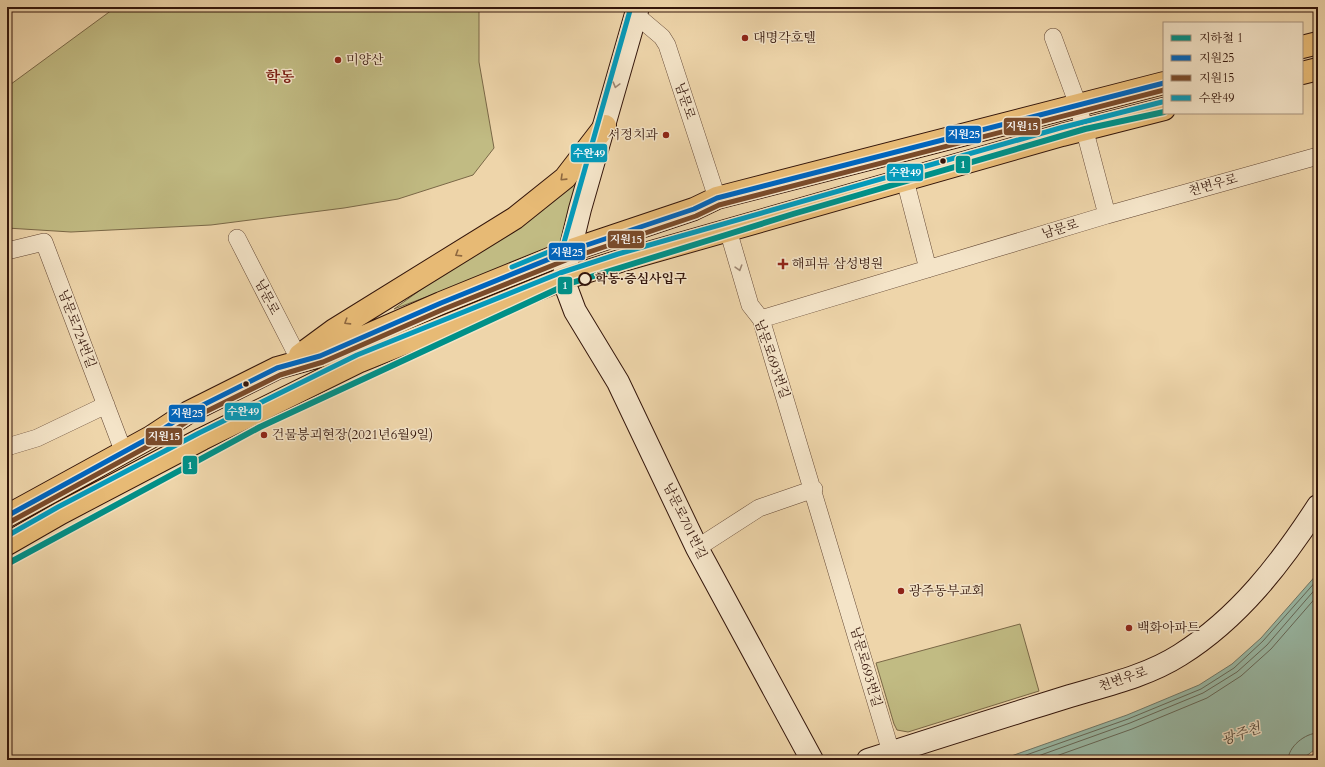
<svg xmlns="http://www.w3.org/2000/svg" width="1325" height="767" viewBox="0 0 1325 767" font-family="Cardo,'Noto Serif KR',serif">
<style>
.green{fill:#c1bb83;stroke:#7a6847}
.water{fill:#99b9a6;stroke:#717868}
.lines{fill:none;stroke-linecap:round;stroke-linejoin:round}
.shore{stroke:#666858;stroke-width:1}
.street-casing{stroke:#624633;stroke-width:18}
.secondary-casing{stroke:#34160b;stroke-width:24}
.primary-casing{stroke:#34160b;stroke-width:24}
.street{stroke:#f4e4c8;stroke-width:17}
.secondary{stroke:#f4e4c8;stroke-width:22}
.primary{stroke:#e7ba75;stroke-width:22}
.bus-1-casing{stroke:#f4e4c8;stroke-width:8}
.bus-2-casing{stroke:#f4e4c8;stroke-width:8}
.bus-3-casing{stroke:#f4e4c8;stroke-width:8}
.bus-1{stroke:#0065bd;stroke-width:5}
.bus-2{stroke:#7a4b2a;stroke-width:5}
.bus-3{stroke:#059aba;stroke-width:5}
.metro-1-casing{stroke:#f4e4c8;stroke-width:9}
.metro-1{stroke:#009088;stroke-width:6}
.oneway{stroke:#9e8773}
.oneway2{stroke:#8e6840}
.poi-dot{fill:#8f2418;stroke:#f4e4c8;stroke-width:1.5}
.bus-dot{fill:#34160b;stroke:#f4e4c8;stroke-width:1.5}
.stop-dot{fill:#f4e4c8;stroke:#34160b;stroke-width:2}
.labels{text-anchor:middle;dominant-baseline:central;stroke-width:3;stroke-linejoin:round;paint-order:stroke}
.poi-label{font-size:13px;fill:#34160b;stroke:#f4e4c8;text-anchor:start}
.street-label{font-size:13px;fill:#34160b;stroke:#f4e4c8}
.stop-label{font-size:13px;font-weight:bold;fill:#34160b;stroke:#f4e4c8;text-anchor:start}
.water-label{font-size:14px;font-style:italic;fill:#52473a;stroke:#f4e4c8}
.quarter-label{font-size:15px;font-weight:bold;fill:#7a1f14;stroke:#f4e4c8}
.line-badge{stroke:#f4e4c8;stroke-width:1.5}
.badge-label{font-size:11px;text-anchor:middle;font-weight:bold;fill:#fff}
</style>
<rect width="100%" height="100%" fill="#eed5aa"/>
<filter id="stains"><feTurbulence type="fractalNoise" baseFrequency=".005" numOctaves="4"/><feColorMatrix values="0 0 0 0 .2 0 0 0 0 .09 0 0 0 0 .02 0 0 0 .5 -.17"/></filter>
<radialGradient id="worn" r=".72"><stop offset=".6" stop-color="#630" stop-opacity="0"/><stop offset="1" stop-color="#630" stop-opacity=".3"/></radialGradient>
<path class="green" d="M116,7H479V62L494,148L473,175L398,199L344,208L211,225L71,232L7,228V87Z
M595,150L566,239L555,249L394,309L455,265Z
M1020,624L1039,691L908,732L897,730L894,724L876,663Z"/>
<path class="water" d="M1318,573V747L1301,760H1000L1127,715L1199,685L1232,664L1261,638Z"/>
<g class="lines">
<path class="shore" d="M1012,760L1128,719L1201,689L1234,668L1263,641L1318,579
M1027,760L1130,723L1203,693L1237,672L1267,645L1318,586
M1045,760L1132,729L1207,698L1241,676L1271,649L1318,595
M1288,760C1288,747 1305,733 1318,733"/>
<g class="street-casing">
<path id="street" d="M636,15L662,37L667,45L717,198
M905,180L928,269
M1107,215L1318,156
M728,230L750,305L761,319L891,752
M237,238L298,357
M7,251L44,242L124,453
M761,319L1107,215L1078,105L1053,37
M7,447L37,438L106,405
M697,548L759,508L814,489"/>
</g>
<g class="secondary-casing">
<path id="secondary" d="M638,7L580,209L563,279L575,311L618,382L697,548L812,760
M868,760C935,738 1003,717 1070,696C1107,685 1147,676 1180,655C1239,618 1281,563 1318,506"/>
</g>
<g class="primary-casing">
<path id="primary" d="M1302,47L1318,43
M1302,73L1318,69
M300,355L334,330L515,218L565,178L605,126
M7,516L151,437L189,412L277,368L320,356L441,303L569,251L694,209L717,198L1164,83
M7,544L61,513L202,439L360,361L563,279L620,261L1062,135L1164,109"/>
</g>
<use href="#street" class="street"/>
<use href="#secondary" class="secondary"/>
<use href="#primary" class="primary"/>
<g class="bus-1-casing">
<path id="bus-1" d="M7,516L151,437L189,412L277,368L320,356L441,303L569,251L694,209L717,198L1164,83"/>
</g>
<g class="bus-2-casing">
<path id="bus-2" d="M10,522L154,443L193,418L280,375L323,362L444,309L571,258L696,216L719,205L1164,90"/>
</g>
<g class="bus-3-casing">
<path id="bus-3" d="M512,267L563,246L631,7
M7,536L58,507L199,433L357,355L560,273L618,254L1060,128L1162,102"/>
</g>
<use href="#bus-1" class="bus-1"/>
<use href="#bus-2" class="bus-2"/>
<use href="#bus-3" class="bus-3"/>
<g class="metro-1-casing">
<path id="metro-1" d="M7,564L260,427L568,284L793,214L1085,129L1164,112"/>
</g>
<use href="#metro-1" class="metro-1"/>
</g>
<defs><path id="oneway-chevron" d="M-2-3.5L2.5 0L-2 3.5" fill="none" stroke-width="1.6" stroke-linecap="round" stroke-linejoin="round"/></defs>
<g class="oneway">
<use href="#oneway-chevron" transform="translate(616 85) rotate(105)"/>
<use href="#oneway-chevron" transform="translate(739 268) rotate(73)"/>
</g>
<g class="oneway2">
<use href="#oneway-chevron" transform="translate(563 178) rotate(136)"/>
<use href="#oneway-chevron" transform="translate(458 254) rotate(148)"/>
<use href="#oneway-chevron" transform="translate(347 322) rotate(148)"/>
</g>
<g class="poi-dot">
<circle cx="745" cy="38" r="4"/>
<circle cx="338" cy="60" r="4"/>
<circle cx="666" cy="135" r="4"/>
<path d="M781 258h4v4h4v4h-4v4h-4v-4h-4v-4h4z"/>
<circle cx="264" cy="435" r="4"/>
<circle cx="901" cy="591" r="4"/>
<circle cx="1129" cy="628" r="4"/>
</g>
<g class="bus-dot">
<circle cx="943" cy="161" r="3.5"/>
<circle cx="246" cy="384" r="3.5"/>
</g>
<circle class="stop-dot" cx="585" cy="279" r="6"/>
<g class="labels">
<g class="poi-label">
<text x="753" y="38">대명각호텔</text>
<text x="346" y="60">미양산</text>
<text x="658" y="135" text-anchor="end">서정치과</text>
<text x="792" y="264">해피뷰 삼성병원</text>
<text x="272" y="435">건물붕괴현장(2021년6월9일)</text>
<text x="909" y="591">광주동부교회</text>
<text x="1137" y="628">백화아파트</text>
</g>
<g class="street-label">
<text transform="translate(685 101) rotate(72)">남문로</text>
<text transform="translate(1213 185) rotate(-16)">천변우로</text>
<text transform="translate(1060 229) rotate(-17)">남문로</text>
<text transform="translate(267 297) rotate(63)">남문로</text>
<text transform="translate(77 329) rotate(69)">남문로724번길</text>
<text transform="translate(772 359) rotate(71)">남문로693번길</text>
<text transform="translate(685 521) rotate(64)">남문로701번길</text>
<text transform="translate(866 667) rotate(74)">남문로693번길</text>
<text transform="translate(1123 679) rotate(-19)">천변우로</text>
</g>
<g class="stop-label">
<text x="595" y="279">학동·증심사입구</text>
</g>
<g class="water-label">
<text transform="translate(1241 734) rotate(-19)">광주천</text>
</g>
<g class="quarter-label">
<text x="280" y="77">학동</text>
</g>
</g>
<g class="line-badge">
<rect x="1003" y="117" width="38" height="19" rx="4" fill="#7a4b2a"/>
<rect x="945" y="125" width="37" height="19" rx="4" fill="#0065bd"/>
<rect x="570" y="143" width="38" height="20" rx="4" fill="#059aba"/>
<rect x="955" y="155" width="16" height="19" rx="4" fill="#009088"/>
<rect x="886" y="163" width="38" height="19" rx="4" fill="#059aba"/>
<rect x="607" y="230" width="38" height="19" rx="4" fill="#7a4b2a"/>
<rect x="548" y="242" width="38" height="19" rx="4" fill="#0065bd"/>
<rect x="557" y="276" width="16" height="19" rx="4" fill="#009088"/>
<rect x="224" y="402" width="38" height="19" rx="4" fill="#059aba"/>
<rect x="168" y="404" width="38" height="19" rx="4" fill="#0065bd"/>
<rect x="145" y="427" width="38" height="19" rx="4" fill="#7a4b2a"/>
<rect x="182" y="455" width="16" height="20" rx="4" fill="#009088"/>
</g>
<g class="badge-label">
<text x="1022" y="130">지원15</text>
<text x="964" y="138">지원25</text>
<text x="589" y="157">수완49</text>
<text x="963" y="168">1</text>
<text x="905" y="176">수완49</text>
<text x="626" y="243">지원15</text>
<text x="567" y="256">지원25</text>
<text x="565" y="289">1</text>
<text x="243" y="415">수완49</text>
<text x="187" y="417">지원25</text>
<text x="164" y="440">지원15</text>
<text x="190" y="469">1</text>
</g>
<rect width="1325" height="767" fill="none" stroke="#eed5aa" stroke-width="24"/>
<rect x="8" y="8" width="1309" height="751" fill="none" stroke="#34160b" stroke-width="2"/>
<rect x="12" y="12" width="1301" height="743" fill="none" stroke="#34160b"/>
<rect x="1163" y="22" width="140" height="92" fill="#f4e4c8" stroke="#a7927c"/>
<rect x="1171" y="35" width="20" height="6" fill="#009088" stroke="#a7927c"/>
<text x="1199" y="42" font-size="12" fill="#34160b">지하철 1</text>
<rect x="1171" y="55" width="20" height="6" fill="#0065bd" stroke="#a7927c"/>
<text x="1199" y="62" font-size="12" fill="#34160b">지원25</text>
<rect x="1171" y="75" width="20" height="6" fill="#7a4b2a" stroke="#a7927c"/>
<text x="1199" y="82" font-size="12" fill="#34160b">지원15</text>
<rect x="1171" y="95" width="20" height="6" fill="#059aba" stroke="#a7927c"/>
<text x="1199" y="102" font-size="12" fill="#34160b">수완49</text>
<rect width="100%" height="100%" filter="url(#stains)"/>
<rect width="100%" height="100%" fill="url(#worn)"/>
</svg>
